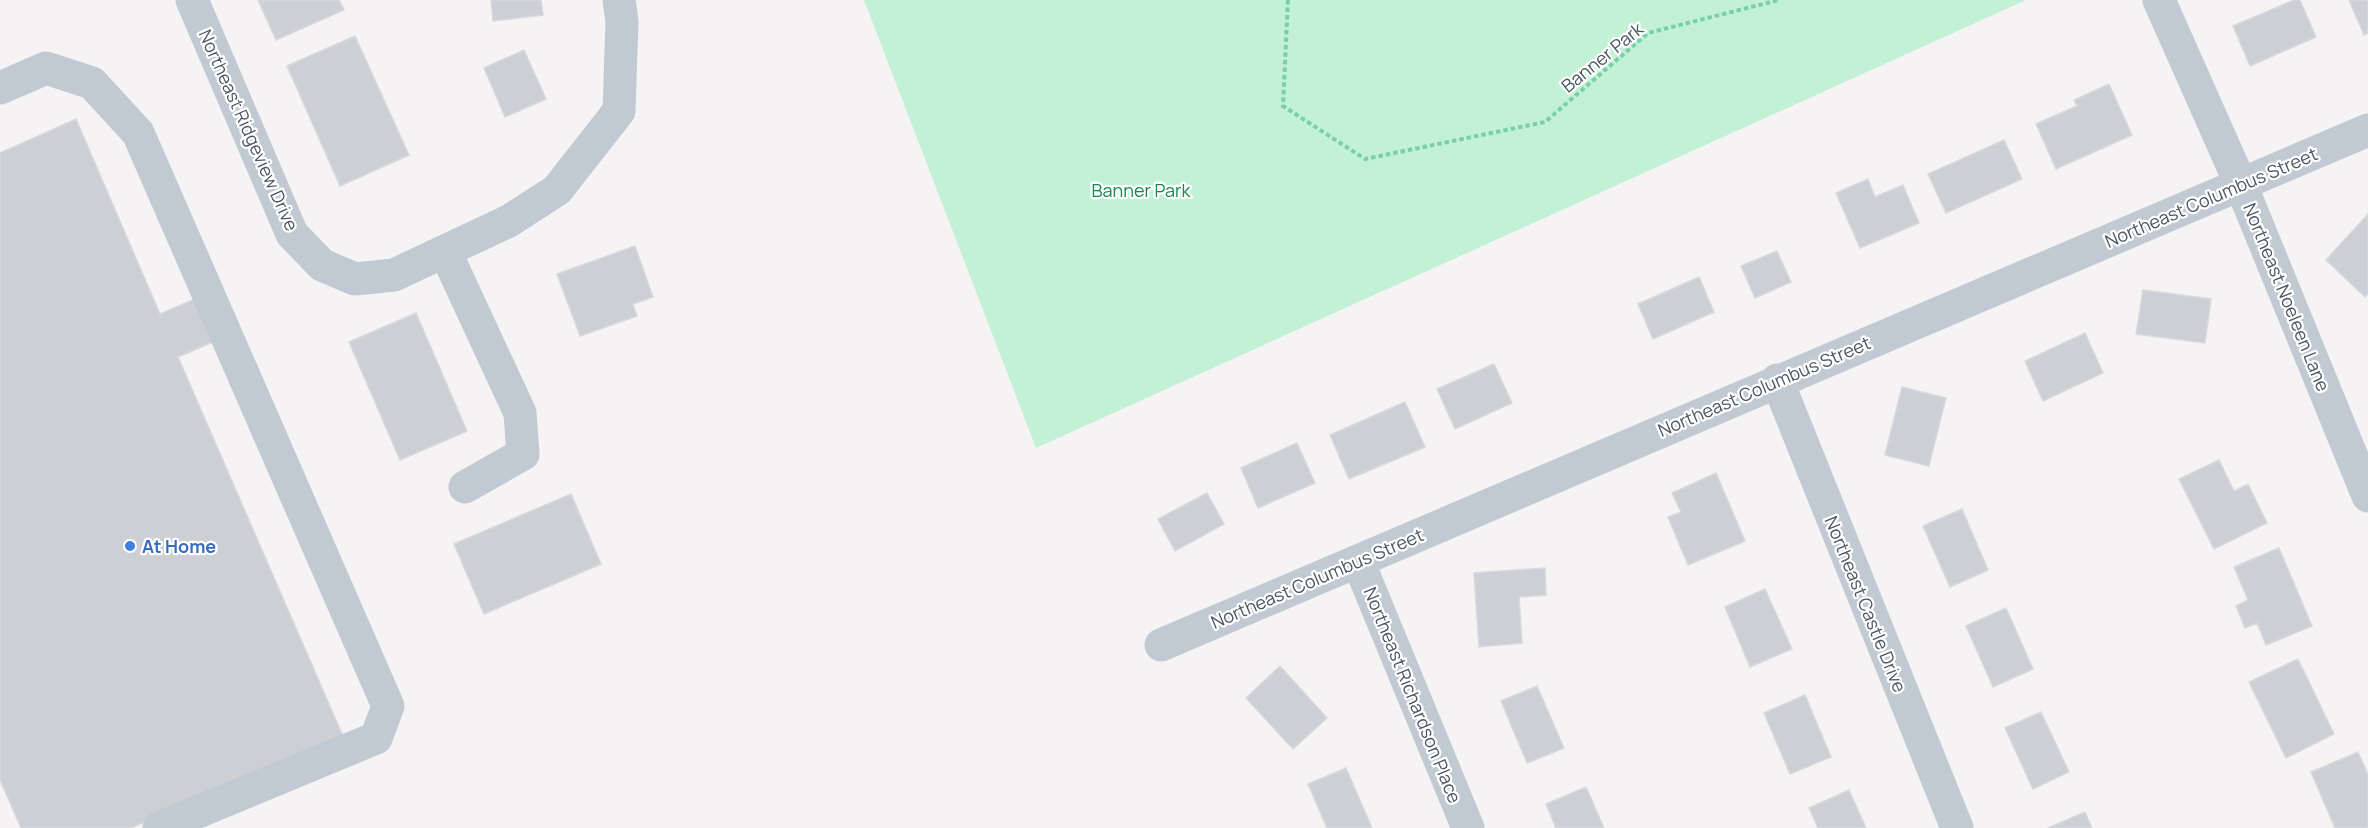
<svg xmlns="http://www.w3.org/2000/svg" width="2368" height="828" viewBox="0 0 2368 828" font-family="Manrope,sans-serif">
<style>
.green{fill:#c3f1d5}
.building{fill:#cdcfd5;stroke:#d7d9de;stroke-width:1.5}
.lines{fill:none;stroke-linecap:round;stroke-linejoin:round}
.path{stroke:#7ad0a6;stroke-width:4;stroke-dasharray:4.5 3;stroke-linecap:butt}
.minor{stroke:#c1cad2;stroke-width:33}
.shop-dot{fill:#3f7fe0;stroke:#fff;stroke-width:2}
.labels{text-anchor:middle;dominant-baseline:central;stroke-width:4.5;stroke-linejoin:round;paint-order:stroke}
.street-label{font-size:18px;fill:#4a5661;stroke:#fff}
.park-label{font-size:18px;fill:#17864f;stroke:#fff}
.shop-label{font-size:18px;font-weight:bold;fill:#366cbe;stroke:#fff;text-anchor:start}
</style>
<rect width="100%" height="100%" fill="#f5f3f3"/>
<path class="green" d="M864,0H2026L1036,448Z"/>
<path class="building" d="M258,0H339L344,10L276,40Z
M491,0H541L543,15L493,21Z
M2294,0H2300L2316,37L2250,66L2233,26Z
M2349,0H2368V33L2364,35Z
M355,36L409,155L340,186L287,66Z
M524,50L546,99L505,117L484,68Z
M2109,84L2132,135L2056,169L2036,124L2077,106L2074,100Z
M76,119L160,314L202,296L220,339L178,357L343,736L131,828H21L0,780V153Z
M2004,140L2022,179L1946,213L1928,174Z
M1868,179L1875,197L1903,185L1919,223L1860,248L1836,193Z
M2368,214V294L2365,297L2326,260Z
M635,246L653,297L633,304L637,316L580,336L557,274Z
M1777,251L1791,282L1755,298L1741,266Z
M1699,277L1714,312L1653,339L1638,304Z
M2143,290L2211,299L2205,343L2136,334Z
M416,313L467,431L400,460L349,342Z
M2085,333L2103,373L2043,401L2025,361Z
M1494,364L1512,403L1455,429L1437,389Z
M1902,387L1946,398L1929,466L1885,455Z
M1405,402L1425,447L1349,479L1330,435Z
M1297,443L1315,483L1258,508L1241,468Z
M2219,460L2234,491L2248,484L2267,523L2214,549L2179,479Z
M1716,473L1745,541L1688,565L1668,517L1681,512L1672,493Z
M1207,493L1224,524L1175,551L1158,519Z
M571,494L601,564L484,614L454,544Z
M1962,509L1988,570L1950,587L1923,526Z
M2279,548L2312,626L2266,645L2257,623L2245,628L2236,606L2248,600L2234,567Z
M1545,568L1546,595L1519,597L1522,643L1479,647L1474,573Z
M1765,589L1792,649L1750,667L1725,607Z
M2006,608L2033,669L1993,687L1966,626Z
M2298,659L2334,734L2286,758L2249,682Z
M1280,666L1327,718L1293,749L1246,698Z
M1537,686L1564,748L1527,763L1501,701Z
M1805,695L1831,757L1790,774L1764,713Z
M2041,712L2069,772L2033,789L2005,728Z
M2358,752L2368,775V828H2335L2311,772Z
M1346,768L1372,828H1327L1308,784Z
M1586,787L1604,828H1556L1546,804Z
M1849,790L1866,828H1818L1809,808Z
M2085,812L2092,828H2048Z"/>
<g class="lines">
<path class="path" d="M1288,0L1283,106L1365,159L1545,122L1648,33L1779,0"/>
<path class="minor" d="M192,0L292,234L322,265L355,279L394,275L509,221L557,190L619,111L622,21L619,0
M2159,0L2241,185L2368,496
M0,88L46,68L92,83L138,133L388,706L376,738L159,828
M445,251L520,413L523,454L465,487
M1777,380L1957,828
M1358,561L1468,828
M1161,645L2368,130"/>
</g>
<circle class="shop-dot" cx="130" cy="546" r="6"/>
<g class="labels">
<g class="street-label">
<text transform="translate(1602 57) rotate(-39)">Banner Park</text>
<text transform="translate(249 130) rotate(66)">Northeast Ridgeview Drive</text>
<text transform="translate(2211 197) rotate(-23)">Northeast Columbus Street</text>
<text transform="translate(2287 297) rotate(68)">Northeast Noeleen Lane</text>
<text transform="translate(1764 386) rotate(-23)">Northeast Columbus Street</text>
<text transform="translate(1317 578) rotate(-23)">Northeast Columbus Street</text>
<text transform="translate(1866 604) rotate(68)">Northeast Castle Drive</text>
<text transform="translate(1413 695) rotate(68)">Northeast Richardson Place</text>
</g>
<g class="park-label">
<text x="1141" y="190">Banner Park</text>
</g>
<g class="shop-label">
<text x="142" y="546">At Home</text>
</g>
</g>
</svg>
